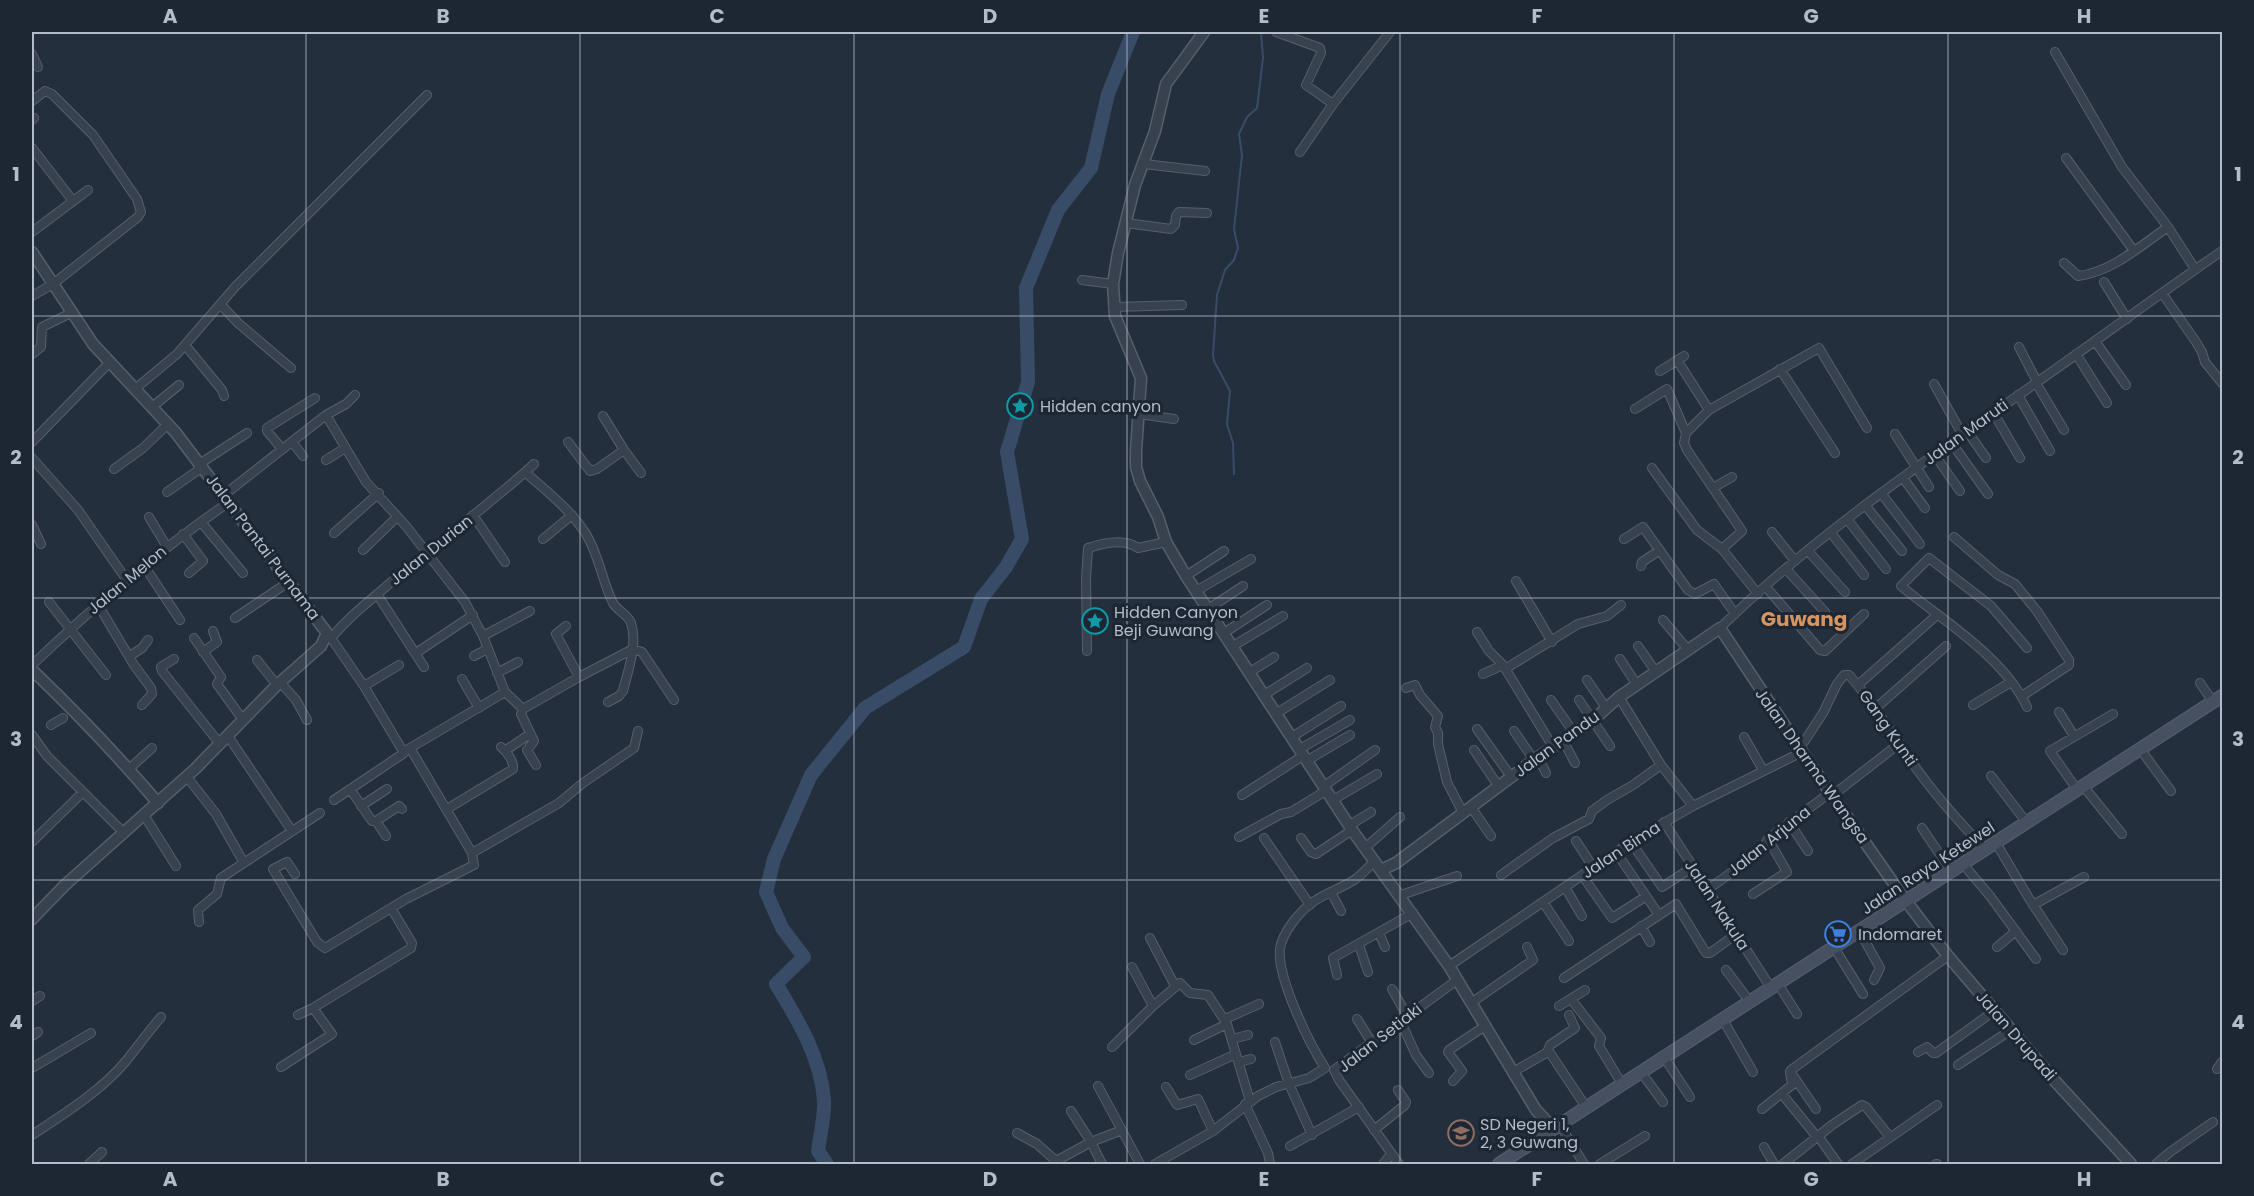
<svg xmlns="http://www.w3.org/2000/svg" width="2254" height="1196" viewBox="0 0 2254 1196" font-family="Poppins,sans-serif">
<style>
.lines{fill:none;stroke-linecap:round;stroke-linejoin:round}
.stream{stroke:#394c67;stroke-width:2}
.river{stroke:#394c67;stroke-width:14}
.minor-casing{stroke:#565f6c;stroke-width:10}
.tertiary-casing{stroke:#565f6c;stroke-width:13}
.secondary-casing{stroke:#565f6c;stroke-width:14}
.minor{stroke:#38414e;stroke-width:8}
.tertiary{stroke:#38414e;stroke-width:10}
.secondary{stroke:#465061;stroke-width:12}
.grid{fill:none;stroke:#b4bcc9;stroke-width:1.5;stroke-opacity:0.55}
.labels{text-anchor:middle;dominant-baseline:central;stroke-width:6;stroke-linejoin:round;paint-order:stroke}
.poi-label{font-size:16px;fill:#b4bcc9;stroke:#1d2633;text-anchor:start}
.street-label{font-size:16px;fill:#b4bcc9;stroke:#1d2633}
.quarter-label{font-size:20px;font-weight:bold;fill:#d59563;stroke:#1d2633}
.neatline{fill:none;stroke:#b4bcc9;stroke-width:2}
.grid-label{font-size:20px;text-anchor:middle;font-weight:bold;fill:#b4bcc9}
</style>
<rect width="100%" height="100%" fill="#242f3e"/>
<g class="lines">
<path class="stream" d="M1234,474L1233,443L1227,424L1230,391L1214,361L1213,355L1217,295L1225,270L1234,260L1238,248L1234,229L1242,155L1239,134L1247,117L1257,108L1263,58L1261,32"/>
<path class="river" d="M827,1164L818,1151C820,1135 825,1116 824,1100C821,1058 798,1020 776,984L804,957L782,928L766,892L774,859L811,775L865,708L964,647L981,599L1006,567L1022,539L1007,452L1028,382L1026,288L1058,210L1091,168L1108,94L1133,32"/>
<g class="minor-casing">
<path id="minor" d="M1276,32L1320,48L1321,53L1306,85L1333,104
M2055,52L2122,167L2168,227L2195,269
M32,54L38,67
M32,101L45,91L52,94L93,135L137,199L141,212L138,217L53,284L32,296
M32,120L34,118
M32,148L73,201
M1300,152L1333,104L1390,32
M2066,158L2134,251
M1144,164L1205,171
M1126,223L1171,229L1175,225L1176,216L1179,212L1207,213
M32,232L88,190
M2064,263L2078,276C2112,272 2140,246 2168,227
M1082,280L1113,284
M2104,282L2127,319
M2162,293L2196,342L2202,352L2205,362L2222,383
M221,305L238,323L291,368
M1113,307L1182,305
M2095,341L2126,385
M185,345L222,390L224,396
M2019,347L2037,382
M32,354L41,347L42,327L71,313
M2076,354L2107,403
M1677,360L1709,410
M1780,369L1835,453
M1660,371L1684,356
M2036,383L2064,430
M1934,384L1962,434
M135,389L177,354L235,287L427,95
M2018,395L2050,451
M152,407L179,385
M1635,409L1667,389L1686,433L1684,443L1687,450L1742,531L1722,549
M1993,412L2020,458
M1139,414L1174,419
M326,415L366,482L406,526L465,602L483,636L505,692L523,709
M603,416L624,450L641,473
M1967,431L1986,458
M1686,433L1709,410L1819,348L1867,428
M1895,434L1929,487
M32,442L109,363
M292,442L303,456
M568,442L590,471L597,469L624,450
M1951,442L1988,494
M282,449L267,431V428L315,398
M1934,454L1960,491
M32,458L78,510L126,579
M326,460L345,448
M1652,468L1697,530L1722,549L1758,594
M114,469L143,448L168,424
M525,472C546,491 571,510 586,534C599,555 602,581 613,603C618,611 629,616 631,623C638,645 628,670 623,691L619,696L608,702
M1903,478L1925,508
M1713,488L1732,477
M167,492L197,471L204,461L247,433
M1881,493L1920,544
M224,495L326,415L346,404L355,395
M1865,505L1902,551
M473,515L505,562
M149,517L167,547
M1847,519L1886,569
M201,522L243,573
M32,525L41,544
M1772,532L1795,561
M334,533L379,493
M1831,533L1864,575
M183,534L203,561L189,573
M1954,537L1998,575L2015,584L2037,611L2069,660V665L2022,696
M543,539L572,515
M1624,539L1643,527L1688,590L1695,594L1714,584L1735,614
M363,550L397,517
M1808,551L1845,592
M1641,566L1642,562L1660,550
M145,567L180,620
M1786,569L1825,612
M1186,576L1224,551
M1516,581L1552,642
M1766,587L1820,650L1825,651L1864,614
M1196,591L1251,559
M377,594L424,667
M49,602L106,675
M97,603L134,665L151,688L152,694L142,705
M1208,609L1243,586
M235,618L290,581
M1663,620L1688,650
M566,626L556,634L579,677
M1720,628C1814,536 1925,461 2033,385C2096,341 2158,295 2222,251
M1477,632L1489,651L1503,665L1553,747
M1224,633L1267,605
M483,636L530,611
M327,637L331,638L364,686L404,753L334,800
M194,638L221,677L217,684L243,720
M331,638C347,619 362,607 381,591C430,547 485,509 534,464
M1233,646L1283,616
M1638,646L1656,672
M2027,648L1991,606L1929,558L1901,586C1942,620 2004,657 2027,707
M1087,651L1086,579L1088,548C1103,543 1125,538 1138,548L1166,542
M203,652L217,642L213,631
M416,653L473,615
M130,656L142,648L148,640
M474,656L487,649
M174,659L161,667L162,671L220,744
M1620,659L1637,685
M257,660L277,685
M32,665C94,606 158,551 229,502
M1505,669L1578,624L1607,616L1621,605
M1250,672L1274,657
M497,673L518,662
M1483,674L1503,665
M462,679L479,708
M1587,680L1606,708
M280,682L296,700L307,720
M2200,683L2213,702
M1858,685L1937,615
M364,686L399,665
M1406,688L1415,685L1420,695L1438,716L1435,727L1438,733V744L1447,782L1463,813
M1264,695L1307,668
M1619,697L1661,765L1693,806
M1551,700L1574,733
M1579,700L1610,746
M1973,705L2011,682
M1876,708L1946,646
M2059,712L2074,736
M1277,713L1330,680
M51,725L63,718
M1477,729L1512,778
M1514,731L1534,760
M32,735L47,756L124,833
M228,736L292,831
M1292,737L1341,706
M1744,737L1763,770
M1563,740L1575,763
M1800,748L1823,713L1837,684L1844,675H1849C1873,702 1891,732 1911,761C1933,793 1959,822 1986,850
M1300,749L1350,720
M506,750L530,734
M1474,750L1499,787
M2141,750L2171,791
M405,751L505,692
M1308,760L1350,735
M1541,763L1546,773
M536,765L527,750L534,741L521,714L523,709L579,677L633,649L642,652L674,700
M129,769L152,748
M1991,776L2027,823
M187,777L216,814L244,863
M1324,786L1375,750
M2084,787L2122,834
M350,789L372,821H376L399,806L402,809
M2078,791L2050,751L2113,714
M1242,795L1304,755
M1833,795L1900,743
M1333,800L1377,774
M361,806L387,789
M1471,807L1491,836
M447,809L513,769C514,761 507,752 501,747
M144,815L176,866
M376,821L386,836
M1664,822L1771,988
M1789,822L1808,851
M1350,825L1371,812
M1922,828L1951,871
M1239,837L1281,814L1291,812L1327,790
M1264,838L1310,905
M1301,838L1311,852L1316,854L1352,830
M1576,841L1593,867
M32,842L83,792
M1631,842L1662,887L1693,867
M1996,843L2030,900L2063,950
M1365,848L1400,817
M1616,852L1659,915
M472,853L559,803L583,783L634,748L638,731
M1963,864L1990,896L2036,959
M295,874L287,862L273,869L317,942L325,948L406,899L474,865L472,853L410,748
M1501,875L1553,838L1589,819L1592,811L1607,800L1633,785L1661,765
M1582,875L1612,918L1645,897
M1565,887L1582,916
M1707,890L1761,851L1768,839L1831,792
M1331,892L1341,911
M1753,894L1787,872L1768,839
M1401,895L1457,876
M1543,902L1569,941
M2033,905L2084,877
M199,922L198,910L217,894L221,878L320,813
M1641,926L1650,942
M1860,932L1880,968L1874,980
M1379,933L1385,947
M1150,938L1175,986
M1359,945L1368,972
M1997,947L2016,931
M1835,949L1863,994
M1449,966L1631,842L1693,806L1802,752
M1132,967L1153,1006
M1726,970L1750,1002
M1337,975L1333,958L1413,913
M1564,978L1676,904L1706,953H1710L1735,935
M1778,984L1797,1014
M1392,989L1407,1016
M1571,999L1601,1038L1599,1046L1622,1084
M32,1001L40,996
M1471,1003L1533,960L1527,947
M1559,1006L1585,990
M298,1015L313,1008L411,948L412,943L391,908
M1569,1015L1575,1028L1550,1045L1548,1050L1586,1107
M1722,1018L1753,1072
M1225,1019L1259,1004
M1357,1019L1372,1043
M1401,1022L1416,1055L1429,1073
M32,1036L38,1032
M1232,1039L1248,1035
M1194,1040L1227,1024
M1275,1042L1289,1084L1312,1135
M1112,1047L1153,1006L1180,983L1190,993L1208,995L1227,1024L1250,1101
M1918,1052L1927,1047L1933,1053H1936L1994,1011
M1664,1057L1690,1097
M1239,1062L1251,1059
M1958,1065L2011,1030
M281,1067L332,1034L313,1008
M32,1068L91,1033
M1325,1068C1309,1043 1277,978 1280,949C1282,933 1298,914 1310,904C1323,894 1340,889 1354,880C1362,875 1368,867 1375,861
M2217,1069L2222,1062
M1334,1070L1457,980
M1334,1070L1339,1080L1399,1164
M1513,1072L1548,1052
M1641,1072L1663,1102
M1792,1074L1816,1109
M1190,1075L1236,1054
M1453,1081L1462,1071L1448,1052L1449,1050L1485,1026
M1098,1086L1140,1164
M1166,1087L1177,1105L1198,1099L1213,1131
M1782,1094L1817,1137
M1245,1104L1268,1153L1270,1164
M1762,1109L1792,1085L1790,1072L1791,1070L1948,956
M1071,1111L1091,1142L1102,1164
M1560,1125L1584,1164
M1374,1130L1405,1105L1406,1102L1398,1090
M1017,1133L1037,1144L1056,1161L1091,1142L1122,1130
M32,1135C64,1114 101,1091 126,1061C138,1046 149,1031 161,1017
M1818,1136L1838,1164
M1290,1146L1359,1107
M1764,1147L1774,1164
M89,1164L102,1152
M1155,1164L1213,1131L1258,1096L1276,1087L1309,1078L1325,1068
M1383,1164L1391,1154
M1600,1164L1645,1136
M1783,1164L1832,1125L1862,1105L1866,1107L1890,1137
M1852,1164L1937,1105
M1936,1164H1937
M2156,1164L2170,1152L2213,1122"/>
</g>
<g class="tertiary-casing">
<path id="tertiary" d="M1204,32L1166,84L1155,131L1135,185L1118,253L1113,284L1115,316L1141,378L1136,451V467L1140,481L1158,517L1166,542L1186,576L1352,830L1449,966L1536,1110L1554,1129
M32,252L93,344L176,433L327,633L321,646L277,685L195,769L65,885L32,919
M32,670C76,712 118,756 158,803
M1381,870L1396,863L1534,760L1593,720L1619,697L1720,628L1815,771L1906,901L1948,956L2054,1080L2131,1164"/>
</g>
<g class="secondary-casing">
<path id="secondary" d="M1499,1164L2222,696"/>
</g>
<use href="#minor" class="minor"/>
<use href="#tertiary" class="tertiary"/>
<use href="#secondary" class="secondary"/>
</g>
<path class="grid" d="M306,32V1164M580,32V1164M854,32V1164M1127,32V1164M1400,32V1164M1674,32V1164M1948,32V1164M32,316H2222M32,598H2222M32,880H2222"/>
<defs>
<g id="sight-ring" transform="scale(1.35)"><circle r="9.5" fill="#1d2633" stroke="#0f9aa8" stroke-width="1.5"/><path d="M0-6L1.8-2.2L6-1.7L2.9 1.2L3.7 5.4L0 3.3L-3.7 5.4L-2.9 1.2L-6-1.7L-1.8-2.2Z" fill="#0f9aa8"/></g>
<g id="supermarket-ring" transform="scale(1.35)"><circle r="9.5" fill="#1d2633" stroke="#3f7fe0" stroke-width="1.5"/><path d="M-6-5.5h2.5l.6 2H6L4.5 2H-2.5L-4.4-4H-6ZM-1.5 3.2a1.3 1.3 0 1 0 .1 0ZM3 3.2a1.3 1.3 0 1 0 .1 0Z" fill="#3f7fe0"/></g>
<g id="school-ring" transform="scale(1.35)"><circle r="9.5" fill="#1d2633" stroke="#8d6e63" stroke-width="1.5"/><path d="M0-5L7-2L0 1L-7-2ZM-4 1L0 2.5L4 1V4Q0 6-4 4Z" fill="#8d6e63"/></g>
</defs>
<g fill-rule="evenodd">
<use href="#sight-ring" x="1020" y="406"/>
<use href="#sight-ring" x="1095" y="621"/>
<use href="#supermarket-ring" x="1838" y="934"/>
<use href="#school-ring" x="1461" y="1133"/>
</g>
<g class="labels">
<g class="poi-label">
<text x="1040" y="406">Hidden canyon</text>
<text x="1114" y="612">Hidden Canyon<tspan x="1114" dy="18">Beji Guwang</tspan></text>
<text x="1858" y="934">Indomaret</text>
<text x="1480" y="1124">SD Negeri 1,<tspan x="1480" dy="18">2, 3 Guwang</tspan></text>
</g>
<g class="street-label">
<text transform="translate(1966 432) rotate(-36)">Jalan Maruti</text>
<text transform="translate(263 547) rotate(53)">Jalan Pantai Purnama</text>
<text transform="translate(431 550) rotate(-39)">Jalan Durian</text>
<text transform="translate(127 580) rotate(-40)">Jalan Melon</text>
<text transform="translate(1888 728) rotate(55)">Gang Kunti</text>
<text transform="translate(1557 744) rotate(-36)">Jalan Pandu</text>
<text transform="translate(1812 766) rotate(55)">Jalan Dharma Wangsa</text>
<text transform="translate(1769 841) rotate(-39)">Jalan Arjuna</text>
<text transform="translate(1621 850) rotate(-33)">Jalan Bima</text>
<text transform="translate(1928 868) rotate(-33)">Jalan Raya Ketewel</text>
<text transform="translate(1717 905) rotate(57)">Jalan Nakula</text>
<text transform="translate(2016 1036) rotate(49)">Jalan Drupadi</text>
<text transform="translate(1380 1038) rotate(-38)">Jalan Setiaki</text>
</g>
<g class="quarter-label">
<text x="1804" y="619">Guwang</text>
</g>
</g>
<rect width="2254" height="1196" fill="none" stroke="#1d2633" stroke-width="66"/>
<rect x="33" y="33" width="2188" height="1130" class="neatline"/>
<g class="grid-label">
<text x="170" y="23">A</text>
<text x="443" y="23">B</text>
<text x="717" y="23">C</text>
<text x="990" y="23">D</text>
<text x="1264" y="23">E</text>
<text x="1537" y="23">F</text>
<text x="1811" y="23">G</text>
<text x="2084" y="23">H</text>
<text x="16" y="181">1</text>
<text x="2238" y="181">1</text>
<text x="16" y="464">2</text>
<text x="2238" y="464">2</text>
<text x="16" y="746">3</text>
<text x="2238" y="746">3</text>
<text x="16" y="1029">4</text>
<text x="2238" y="1029">4</text>
<text x="170" y="1186">A</text>
<text x="443" y="1186">B</text>
<text x="717" y="1186">C</text>
<text x="990" y="1186">D</text>
<text x="1264" y="1186">E</text>
<text x="1537" y="1186">F</text>
<text x="1811" y="1186">G</text>
<text x="2084" y="1186">H</text>
</g>
</svg>
